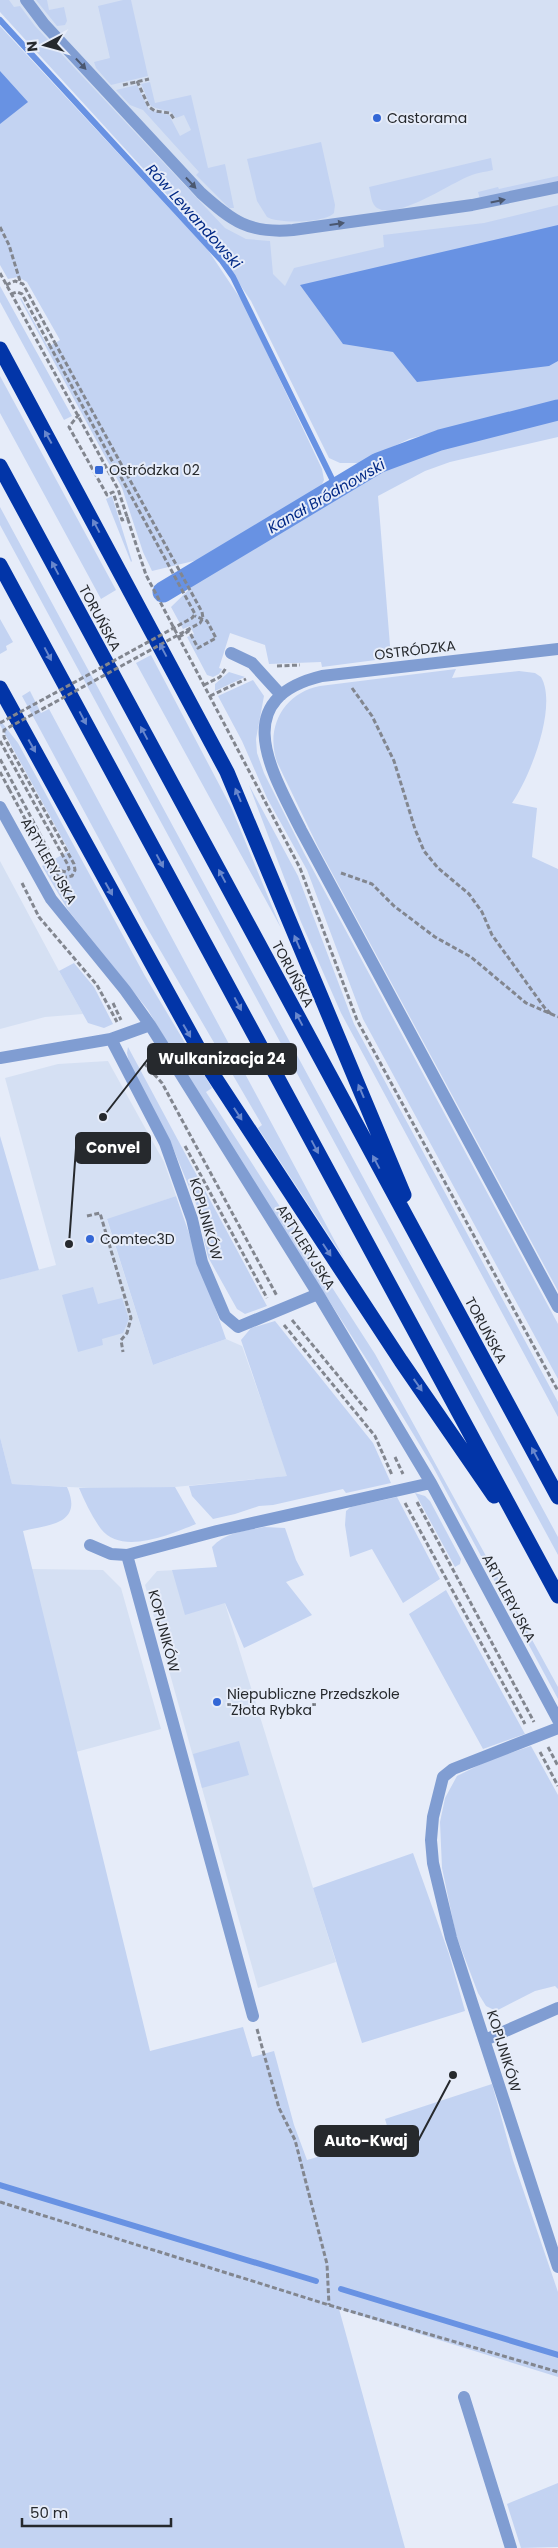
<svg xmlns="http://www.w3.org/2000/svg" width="558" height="2548" viewBox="0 0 558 2548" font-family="Poppins,sans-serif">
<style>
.built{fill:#d5e0f3}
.green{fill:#c3d3f2}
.water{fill:#6892e3}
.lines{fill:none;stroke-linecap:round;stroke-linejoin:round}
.stream{stroke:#6892e3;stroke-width:6}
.canal{stroke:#6892e3;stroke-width:21}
.path{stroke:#82868f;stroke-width:3;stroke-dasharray:5 2.5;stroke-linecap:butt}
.minor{stroke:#809dd2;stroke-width:12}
.highway{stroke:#0235a8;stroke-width:15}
.path-bridge{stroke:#82868f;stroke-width:3;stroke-dasharray:5 2.5;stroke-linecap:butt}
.oneway{fill:#4a576f}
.oneway2{fill:#6987cc}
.poi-dot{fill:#3367d6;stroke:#e6ecf9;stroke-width:2}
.labels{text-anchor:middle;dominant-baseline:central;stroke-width:4;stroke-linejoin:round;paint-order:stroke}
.poi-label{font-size:14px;fill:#26292d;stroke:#e6ecf9;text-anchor:start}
.street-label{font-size:14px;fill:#26292d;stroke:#e6ecf9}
.water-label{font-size:15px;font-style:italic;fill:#012885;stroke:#e6ecf9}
.leader{fill:none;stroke:#26292d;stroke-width:2}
.callout-dot{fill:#26292d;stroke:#e6ecf9;stroke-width:2}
.callout{fill:#26292d;stroke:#26292d;stroke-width:2}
.callout-label{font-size:15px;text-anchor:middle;font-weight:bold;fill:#fff}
</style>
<rect width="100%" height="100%" fill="#e6ecf9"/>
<path class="built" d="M0,0H558V385L271,284Z
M0,861L59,971L83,1014L45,1017L0,1029Z
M108,1061L164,1162L176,1196L107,1220L153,1365L226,1339L242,1346L288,1476L175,1487L108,1489L12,1484L0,1437V1280L56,1265L5,1078L58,1064Z
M214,1568L336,1962L258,1988L145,1585L157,1571Z
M31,1569L103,1570L121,1588L161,1729L76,1752Z"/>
<path class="green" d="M0,0H9L14,7L20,6L35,26L225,228L246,239L270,241L273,274L285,286L294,268L384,247L383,235L484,223L558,205V400L409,439L359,463H340L329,458L251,301L214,246L0,12Z
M36,0H47L49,10L64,7L67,21L65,25L57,26Z
M123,0H131L148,76L111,85L96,68L94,62L110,58L98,6Z
M0,26L208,250L244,304L322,469L324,480L318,493L202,559L152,571L143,552L122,488L20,299L21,298L48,347L60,340L27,282L18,277L8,279L0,265Z
M150,82L155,103L191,95L208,168L225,164L234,208H229L196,175L199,172L143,110L130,105L116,90L137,85L149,110L169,115L180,136L191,130L184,115L176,118L171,112C143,105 153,108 141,84Z
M321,142L335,205L334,213C325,223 278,224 267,217L257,201L247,159Z
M491,158L493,170C485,172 475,173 467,177C448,185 397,220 377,208C371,204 371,194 369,187Z
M558,176V181L480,199L478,192L498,187L499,189Z
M0,286L72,416L64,420L0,302Z
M0,376L116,590L101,599L0,413Z
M558,416V437L450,462L425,471L378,496L391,658L322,667L321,662L269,664L265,645L230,633L219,668L222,669L219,674L213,677L207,675L187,637L194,634L190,626L183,629L171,607L210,569L375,471L438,448Z
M112,496L132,561L131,562L106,499Z
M0,507L558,1537V1555L0,525Z
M0,619L13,642L6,646L7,650L0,654Z
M151,655L231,807L281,928L136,663Z
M456,669L452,678L519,671L535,673L541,677C558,706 530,777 512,803L537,808L532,857L558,869V1291L318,847L277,762C265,727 284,693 320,686Z
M229,672L245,677L215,691V684Z
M253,680L264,696L256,739L257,753L264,773L304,853L558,1324V1379L363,1019L307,870L267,798L242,741L218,696Z
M30,691L41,713L49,709L345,1260L258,1128L262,1125L146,926L22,696Z
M0,720L18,743L145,976L212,1088L206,1092L375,1354L558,1687V1699L432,1465L395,1404L206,1108L148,1010L68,910L42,866L69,851L0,725Z
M249,785L298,876L354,1024L558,1402V1417L341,1013L301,922Z
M74,963L94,987L113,1024L104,1028L88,1023L59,971Z
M128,1047L267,1306L245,1314L237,1309L208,1257L204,1240L203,1221L171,1143L129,1062L127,1053Z
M0,1136L39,1270L0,1280Z
M176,1196L226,1339L153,1365L107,1219Z
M93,1287L98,1304L122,1298L129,1319L123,1333L102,1339L103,1345L78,1352L62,1295Z
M275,1321L373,1443L391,1483L346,1493L343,1489L273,1505L259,1506L235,1514L213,1519L192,1496L189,1486L287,1476L241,1340L251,1328Z
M0,1437L12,1484L67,1487C84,1525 47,1525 23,1531L150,2051L243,2027L252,2057L274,2051L294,2125L307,2160L390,2136L385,2119L492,2084L513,2160L558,2292V2377L339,2309L405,2548H0Z
M175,1487L196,1524C171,1534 122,1556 101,1529C92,1517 85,1502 79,1488Z
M415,1493L425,1496L430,1501L461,1559L460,1564L455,1567Z
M397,1497L440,1579L403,1603L372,1549L350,1557L345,1525L346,1511L351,1507Z
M264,1527L285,1528L296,1560L304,1575L286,1582L312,1615L244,1648L225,1603L185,1615L172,1570L217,1567L212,1547C226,1532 245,1531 264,1527Z
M446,1590L525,1734L483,1749L409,1614Z
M239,1741L249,1775L202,1788L193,1754Z
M531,1746L558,1795V1989L555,1986L535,1991L496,2011L486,2006L478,1993L456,1935L442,1868L440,1822L445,1798L457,1776L489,1760Z
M413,1853L449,1954L465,2011L362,2043L313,1888Z
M558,2483V2547L521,2548L507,2504Z"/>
<path class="water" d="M0,71L28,102L0,124Z
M558,225V361L549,366L417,382L393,352L343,344L300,285Z"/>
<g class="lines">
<path class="stream" d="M0,20L222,261L233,277L336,487
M0,2185L316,2281
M341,2289L558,2355"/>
<path class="canal" d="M163,592L378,463L440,440L558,410"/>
<path class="path" d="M137,81L149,107L155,111L170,113L174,119
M123,85L149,79
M0,227L9,245L20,281
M0,273L118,489L146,575L300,868L357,1020L558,1391
M6,285L15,281L23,284L55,343
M11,294L17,292L22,294L50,346
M79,414L69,427L107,495L113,492L122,520L129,518
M179,637L189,631L198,648L216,638L207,621L195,616
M277,666L300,665
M204,685L220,677L226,668
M352,688L372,716L394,761L415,829L424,851L438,868L469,894L482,912L492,935L544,1007L552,1015
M210,696L246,679
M0,741L68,865L69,869L66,872L59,870L0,759
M0,772L9,789
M341,873L372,884L394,906L435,937L471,957L526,1003L558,1017
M22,883L39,917L97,985L117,1022
M113,1003L121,1020
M144,1063L162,1083L277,1296
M185,1146L267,1298
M87,1216L100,1213L131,1318L127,1333L121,1340L123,1352
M292,1320L368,1412
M284,1325L375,1436L392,1475
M395,1457L403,1474
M417,1502L534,1722
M405,1503L525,1724
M548,1747L558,1766
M540,1752L558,1786
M257,2029L279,2108L295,2140L327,2264L329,2305
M0,2202L329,2305L558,2372"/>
<path class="minor" d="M26,0L44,24L201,193C232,221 249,234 293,230L472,205L558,187
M558,649L322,676C227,699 272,772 301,830L558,1307
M231,653L252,663L281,695
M0,807L51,899L125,990L150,1025L318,1294L431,1483L558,1720
M111,1039L165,1143L192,1219L202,1262L225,1316L238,1327L318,1294
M0,1058L111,1039L150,1025
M90,1545L111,1554L127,1555L217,1531L431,1483
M127,1555L253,2016
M558,1728L453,1769L443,1777L433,1817L431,1840L433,1863L451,1938L558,2267
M485,2040L558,2008
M464,2397L511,2548"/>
<path class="highway" d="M0,349L227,772L404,1195
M0,466L558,1497
M0,565L558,1596
M0,688L212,1073L401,1361L494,1496"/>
<path class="path-bridge" d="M0,723L192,618L195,614L50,346
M9,789L54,873L61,878L72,876L75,870L74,864L4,737V730L200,623L203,618L202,612L55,343"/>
</g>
<defs><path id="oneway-solid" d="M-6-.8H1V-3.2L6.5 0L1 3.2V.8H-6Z" transform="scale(1.25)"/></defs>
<g class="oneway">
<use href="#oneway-solid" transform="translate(81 64) rotate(47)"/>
<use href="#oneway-solid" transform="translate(191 183) rotate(47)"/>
<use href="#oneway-solid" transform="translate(498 201) rotate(-12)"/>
<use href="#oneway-solid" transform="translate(337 224) rotate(-8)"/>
</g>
<g class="oneway2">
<use href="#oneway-solid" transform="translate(48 437) rotate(-119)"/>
<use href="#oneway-solid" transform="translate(96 526) rotate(-118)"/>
<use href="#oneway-solid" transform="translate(55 568) rotate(-118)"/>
<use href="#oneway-solid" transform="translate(163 650) rotate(-118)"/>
<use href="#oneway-solid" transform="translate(48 654) rotate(62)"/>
<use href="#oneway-solid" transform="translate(83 718) rotate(62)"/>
<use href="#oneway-solid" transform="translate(144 733) rotate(-118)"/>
<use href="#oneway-solid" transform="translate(32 746) rotate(61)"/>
<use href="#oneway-solid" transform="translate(238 795) rotate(-113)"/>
<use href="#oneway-solid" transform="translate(160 861) rotate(62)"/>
<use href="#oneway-solid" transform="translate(222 876) rotate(-118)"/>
<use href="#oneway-solid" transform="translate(109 889) rotate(61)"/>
<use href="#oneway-solid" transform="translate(297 942) rotate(-113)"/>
<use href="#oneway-solid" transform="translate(238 1004) rotate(62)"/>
<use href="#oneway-solid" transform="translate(299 1019) rotate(-118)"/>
<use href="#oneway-solid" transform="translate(187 1031) rotate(60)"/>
<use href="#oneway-solid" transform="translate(361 1091) rotate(-113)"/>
<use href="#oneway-solid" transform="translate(238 1114) rotate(57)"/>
<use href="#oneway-solid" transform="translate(315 1147) rotate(62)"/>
<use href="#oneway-solid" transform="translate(376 1162) rotate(-118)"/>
<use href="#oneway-solid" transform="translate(327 1250) rotate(57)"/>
<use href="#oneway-solid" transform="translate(418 1385) rotate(55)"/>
<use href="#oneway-solid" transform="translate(535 1454) rotate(-118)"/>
</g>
<g class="poi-dot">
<circle cx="377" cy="118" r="5"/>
<rect x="94" y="465" width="10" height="10" rx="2.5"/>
<circle cx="90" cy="1239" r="5"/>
<circle cx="217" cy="1702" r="5"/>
</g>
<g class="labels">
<g class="poi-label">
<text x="387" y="118">Castorama</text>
<text x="109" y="470">Ostródzka 02</text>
<text x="100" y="1239">Comtec3D</text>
<text x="227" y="1694">Niepubliczne Przedszkole<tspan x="227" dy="16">"Złota Rybka"</tspan></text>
</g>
<g class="street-label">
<text transform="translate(100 618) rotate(62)">TORUŃSKA</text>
<text transform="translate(415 650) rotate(-7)">OSTRÓDZKA</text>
<text transform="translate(49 861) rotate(60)">ARTYLERYJSKA</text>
<text transform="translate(293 974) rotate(62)">TORUŃSKA</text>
<text transform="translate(206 1219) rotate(74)">KOPIJNIKÓW</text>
<text transform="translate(306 1247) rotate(58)">ARTYLERYJSKA</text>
<text transform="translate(486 1330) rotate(62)">TORUŃSKA</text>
<text transform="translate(509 1598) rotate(62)">ARTYLERYJSKA</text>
<text transform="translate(164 1631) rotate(75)">KOPIJNIKÓW</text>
<text transform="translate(504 2051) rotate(73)">KOPIJNIKÓW</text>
</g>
<g class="water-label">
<text transform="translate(194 216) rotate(48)">Rów Lewandowski</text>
<text transform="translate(326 496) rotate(-30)">Kanał Bródnowski</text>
</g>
</g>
<path class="leader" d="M103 1117L148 1059M69 1244L76 1148M453 2075L418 2141"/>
<g class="callout-dot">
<circle cx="103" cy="1117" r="5"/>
<circle cx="69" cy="1244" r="5"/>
<circle cx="453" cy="2075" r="5"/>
</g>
<g class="callout">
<rect x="148" y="1044" width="148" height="30" rx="5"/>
<rect x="76" y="1133" width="74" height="30" rx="5"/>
<rect x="315" y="2126" width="103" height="30" rx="5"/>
</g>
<g class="callout-label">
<text x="222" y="1064">Wulkanizacja 24</text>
<text x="113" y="1153">Convel</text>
<text x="366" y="2146">Auto-Kwaj</text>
</g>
<g transform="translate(45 45) rotate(264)" stroke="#e6ecf9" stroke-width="4" paint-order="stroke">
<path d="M0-4L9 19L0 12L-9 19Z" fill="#26292d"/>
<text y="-8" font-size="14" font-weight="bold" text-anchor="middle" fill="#26292d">N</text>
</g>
<path d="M22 2518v8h149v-8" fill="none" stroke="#26292d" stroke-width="2.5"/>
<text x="30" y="2518" font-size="15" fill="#26292d" stroke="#e6ecf9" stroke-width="4" paint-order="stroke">50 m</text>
</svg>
